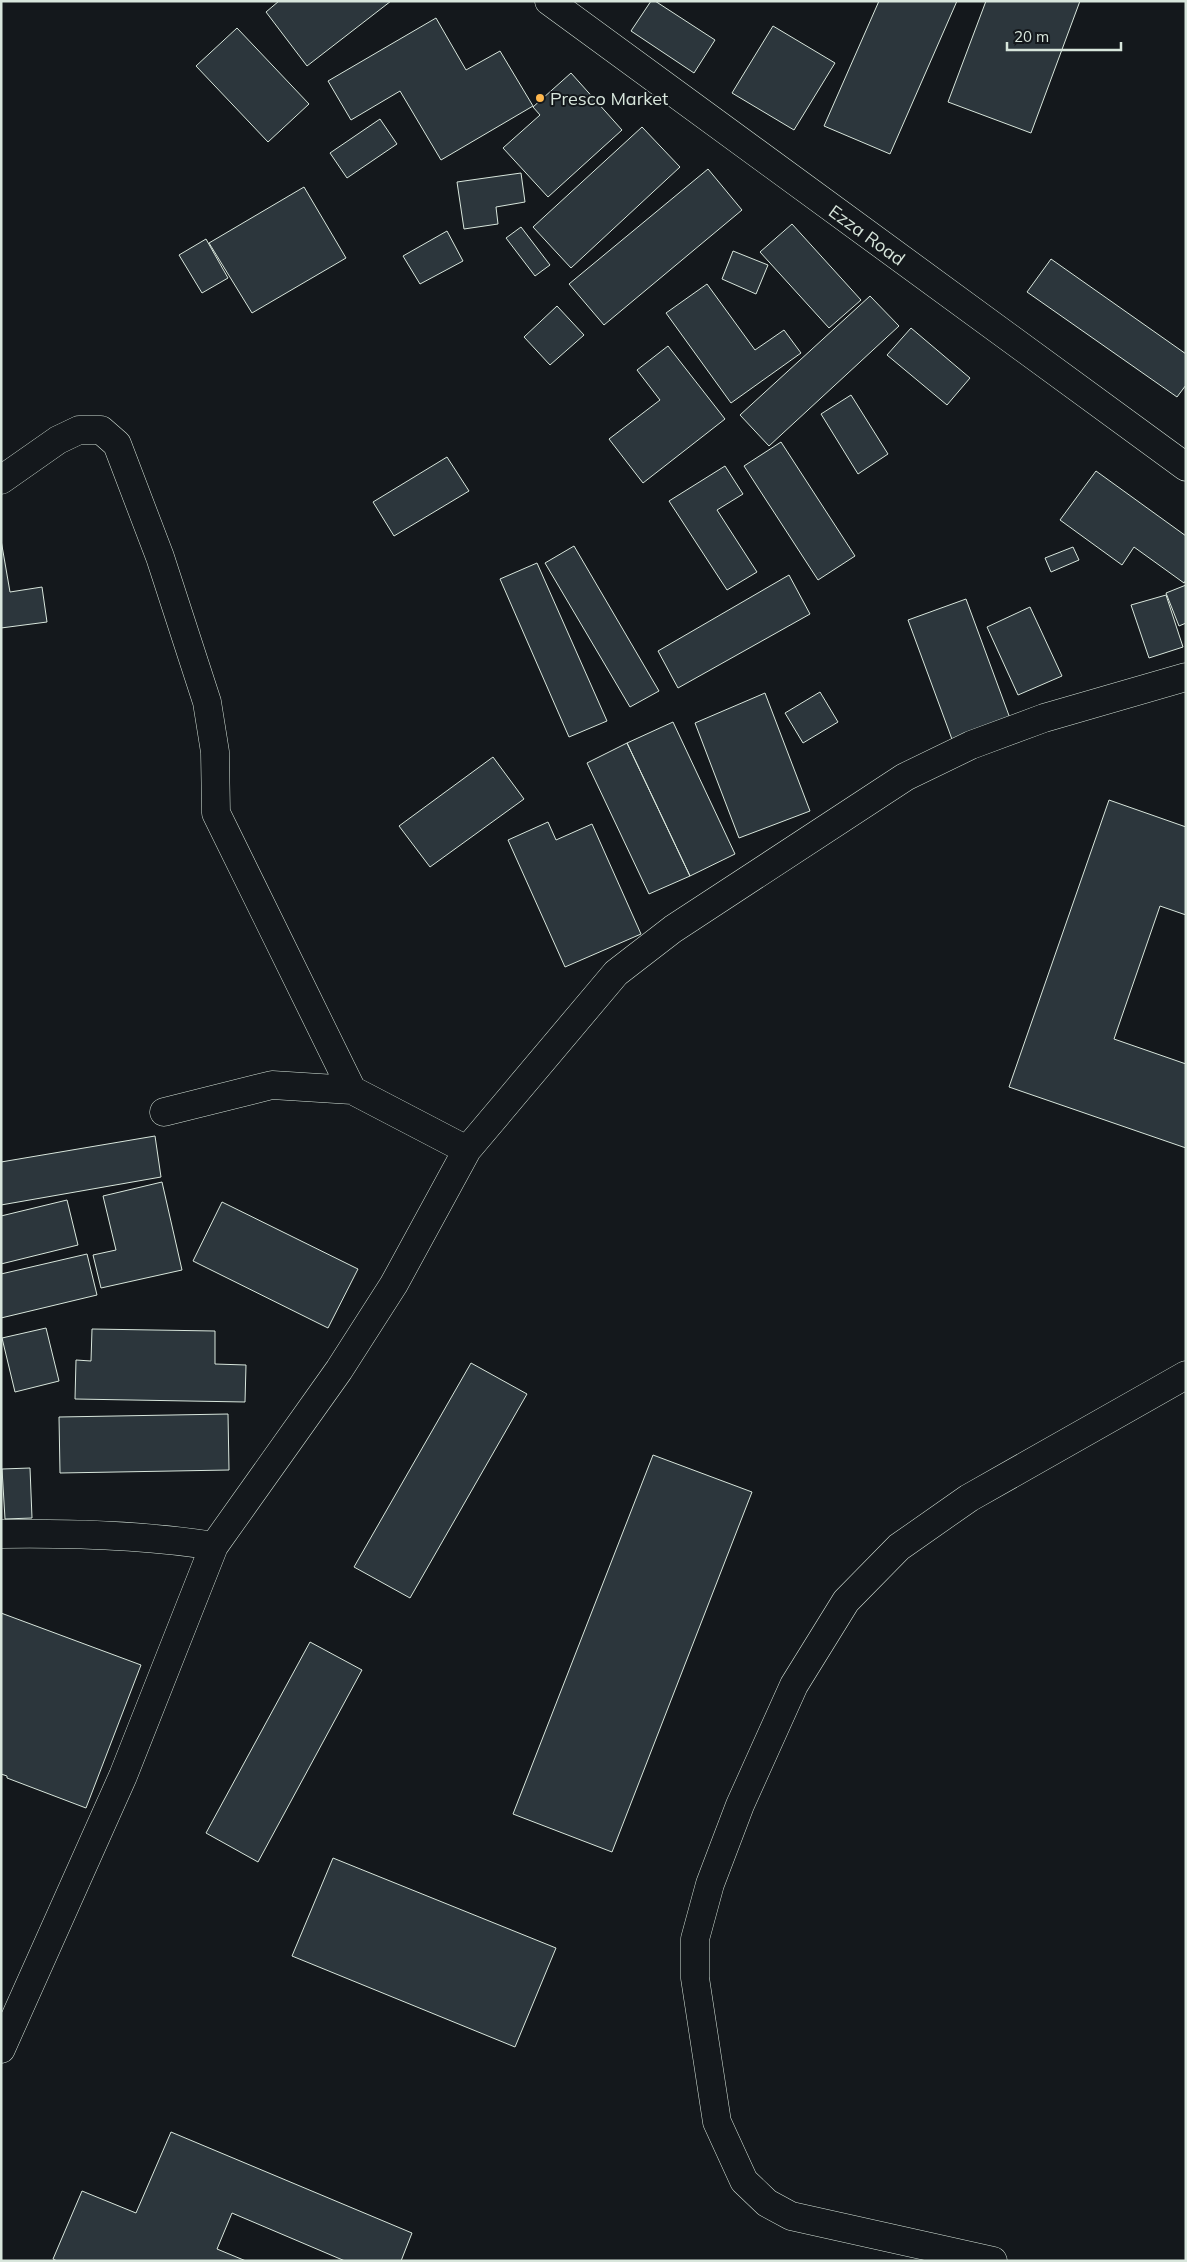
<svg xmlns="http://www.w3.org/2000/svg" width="1187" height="2262" viewBox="0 0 1187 2262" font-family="Mulish,sans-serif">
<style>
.building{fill:#2c363c;stroke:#d8e6dc}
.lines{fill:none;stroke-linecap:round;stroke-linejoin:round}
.minor-casing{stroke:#d8e6dc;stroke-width:29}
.minor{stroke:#14181c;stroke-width:28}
.poi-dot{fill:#ffb74d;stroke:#14181c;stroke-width:2}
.labels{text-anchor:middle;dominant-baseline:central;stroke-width:4;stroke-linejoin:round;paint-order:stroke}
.poi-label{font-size:18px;fill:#d8e6dc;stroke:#14181c;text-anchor:start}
.street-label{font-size:18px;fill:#d8e6dc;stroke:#14181c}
</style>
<rect width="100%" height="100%" fill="#14181c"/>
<path class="building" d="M279,1H391L307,66L266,12Z
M651,1H655L715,40L694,73L631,31Z
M879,1H957L890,154L824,126Z
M986,1H1080L1031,133L948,102Z
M436,18L466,70L500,51L533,106L441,160L400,91L351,120L328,81Z
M773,26L835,63L794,130L732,93Z
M237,28L309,104L268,142L196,66Z
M571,73L622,130L548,197L503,148L540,115L533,107Z
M380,119L397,144L347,178L330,153Z
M642,127L680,167L571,268L533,227Z
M708,169L742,210L604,325L569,284Z
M521,173L525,202L496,207L498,224L464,229L457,182Z
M304,187L346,258L252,313L209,243Z
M792,224L861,300L829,328L760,252Z
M521,227L550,265L535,276L506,238Z
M447,231L463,261L420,284L403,256Z
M206,239L228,278L202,293L179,255Z
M733,251L768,265L756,294L722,279Z
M1051,259L1186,354V385L1177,397L1027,292Z
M707,284L755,350L784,330L801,353L731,403L666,313Z
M870,296L899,326L769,446L740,415Z
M557,306L584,335L550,365L524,337Z
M911,328L970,378L947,405L887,355Z
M668,346L725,419L643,483L609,439L660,400L637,370Z
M851,395L888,454L858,474L821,414Z
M781,442L855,556L818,580L744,466Z
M447,457L469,491L394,536L373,502Z
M725,466L743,494L717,510L757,572L727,590L669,501Z
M1096,471L1186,536V580L1184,583L1134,547L1122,565L1060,520Z
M1,540L10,592L42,587L47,622L1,628Z
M574,546L659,691L630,707L545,563Z
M1073,547L1079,560L1051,572L1045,558Z
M537,563L607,721L569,737L500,579Z
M789,575L810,614L678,688L658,651Z
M1186,585V623L1179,626L1166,593Z
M1166,595L1183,647L1149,658L1131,605Z
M966,599L1011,721L953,742L908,620Z
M1030,607L1062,676L1018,695L987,627Z
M820,692L838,722L803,743L785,713Z
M765,693L810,811L739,838L695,723Z
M673,722L735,854L690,876L627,743Z
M627,743L690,876L649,894L587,763Z
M493,757L524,799L430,867L399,826Z
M1109,800L1186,827V915L1160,906L1114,1039L1186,1064V1148L1009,1087Z
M548,822L556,840L592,824L641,934L565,967L508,840Z
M155,1136L161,1177L1,1205V1162Z
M162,1182L182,1270L101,1288L93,1255L116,1250L103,1196Z
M67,1200L78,1245L1,1264V1216Z
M222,1202L358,1269L328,1328L193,1261Z
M87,1254L97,1295L1,1318V1274Z
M46,1328L59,1381L15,1392L2,1338Z
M92,1329L215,1331V1364L246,1365L245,1402L75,1399L76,1360L91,1361Z
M471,1363L527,1394L410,1598L354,1567Z
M228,1414L229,1470L60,1473L59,1417Z
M653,1455L752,1492L612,1852L513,1814Z
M30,1468L32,1518L5,1519L2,1469Z
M1,1613L141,1665L86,1808L7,1778V1776L1,1774Z
M310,1642L362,1670L258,1862L206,1833Z
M333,1858L556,1948L515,2047L292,1956Z
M171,2132L412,2233L401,2261H345L232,2213L217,2249L246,2261H57L53,2259L82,2191L136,2213Z"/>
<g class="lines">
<g class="minor-casing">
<path id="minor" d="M549,1L1186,467
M1,480L58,440L79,430H101L117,444L160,557L207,702L215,752L216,813L352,1090
M164,1112L272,1085L352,1090L467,1150
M1,1534C71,1533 145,1535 214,1546
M1,2049L123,1776L214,1546L339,1370L394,1284L467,1150L616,973L673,929L905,777L971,745L1044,718L1186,677
M993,2261L791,2216L767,2203L744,2181L717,2122L695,1978V1939L710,1884L740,1805L794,1685L846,1601L899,1547L969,1498L1186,1375"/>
</g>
<use href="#minor" class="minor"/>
</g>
<circle class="poi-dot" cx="540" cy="98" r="5"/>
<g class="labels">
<g class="poi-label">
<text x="550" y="98">Presco Market</text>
</g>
<g class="street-label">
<text transform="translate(867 235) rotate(36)">Ezza Road</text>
</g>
</g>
<rect width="1187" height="2262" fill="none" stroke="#d8e6dc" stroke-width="5"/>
<path d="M1007 42v8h114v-8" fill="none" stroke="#d8e6dc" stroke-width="2.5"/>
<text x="1014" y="42" font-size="15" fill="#d8e6dc" stroke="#14181c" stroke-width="4" paint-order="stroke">20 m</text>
</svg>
